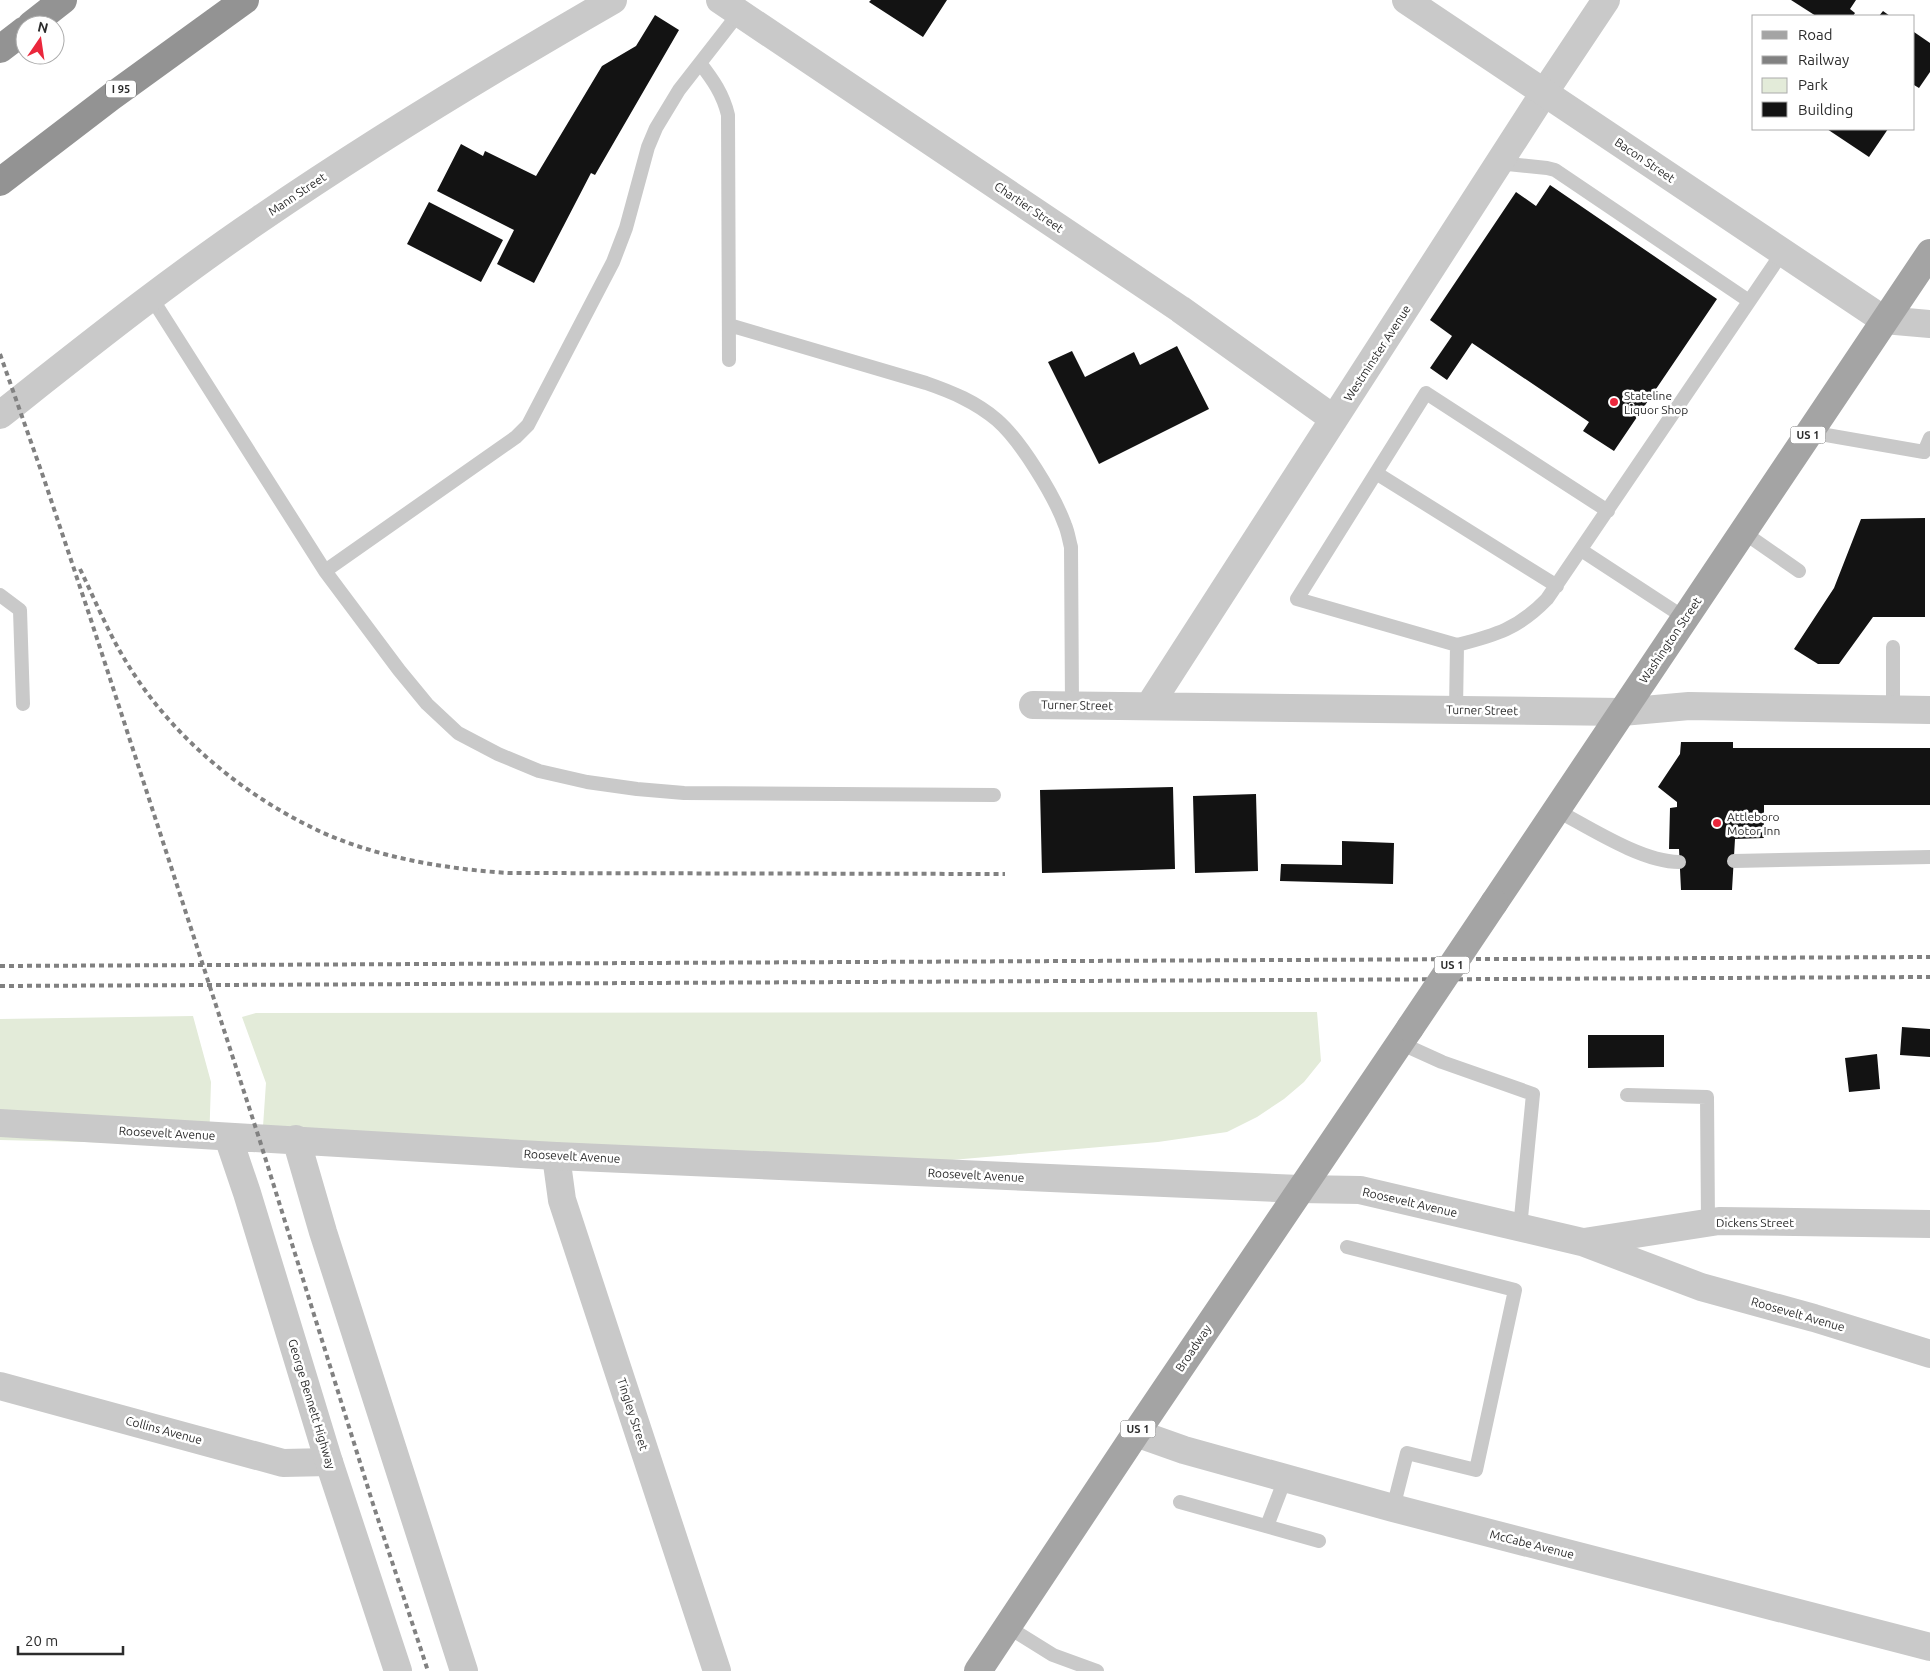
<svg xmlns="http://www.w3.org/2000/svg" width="1930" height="1671" viewBox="0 0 1930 1671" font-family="Ubuntu,sans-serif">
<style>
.green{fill:#e3ebd9}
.building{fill:#131313}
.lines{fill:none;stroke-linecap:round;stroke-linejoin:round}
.service{stroke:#c9c9c9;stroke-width:14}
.minor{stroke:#c9c9c9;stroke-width:28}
.tertiary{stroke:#c9c9c9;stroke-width:28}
.primary{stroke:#a4a4a4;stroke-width:28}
.motorway{stroke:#939393;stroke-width:28}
.rail{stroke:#818181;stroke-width:4;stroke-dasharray:5 4;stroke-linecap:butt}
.primary-bridge{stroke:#a4a4a4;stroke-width:28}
.poi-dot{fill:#ea273c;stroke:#fff;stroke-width:2}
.labels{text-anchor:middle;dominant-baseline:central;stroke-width:5;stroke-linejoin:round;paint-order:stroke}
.shield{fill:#fff;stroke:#6b6b6b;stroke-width:1}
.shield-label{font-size:11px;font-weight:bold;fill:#2c2c2c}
.street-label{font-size:12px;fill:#2c2c2c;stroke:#fff}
.poi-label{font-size:12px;fill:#2c2c2c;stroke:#fff;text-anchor:start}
</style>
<rect width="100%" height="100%" fill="#fff"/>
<path class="green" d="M1317,1012L1321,1061L1304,1082L1284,1099L1257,1117L1227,1132L1158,1142L778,1175L262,1141L266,1083L242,1017L256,1013Z
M193,1016L211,1082L209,1145L0,1140V1019Z"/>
<path class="building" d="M871,0H947L923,37L869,2Z
M1791,0H1856L1850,9L1855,13L1853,16H1816Z
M1883,11L1890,16H1879Z
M655,15L679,30L595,175L591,173L534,283L497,264L514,230L437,191L461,144L483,156L485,151L536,176L602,66L636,46Z
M1914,32L1930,43V72L1919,88L1914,85Z
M1827,129H1888L1869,157Z
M1550,185L1717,299L1614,451L1583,431L1589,422L1472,343L1447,380L1430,368L1452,336L1430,320L1516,192L1536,206Z
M429,202L503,240L481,282L407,244Z
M1177,346L1209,409L1099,464L1048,362L1072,351L1085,377L1134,352L1140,365Z
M1925,518V617H1873L1839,664H1818L1794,649L1834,588L1861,519Z
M1681,742H1733V748H1930V805H1764V838L1735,839L1732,890H1681L1679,849H1669L1670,808L1677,807V802L1658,787L1680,754Z
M1173,787L1175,869L1042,873L1040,790Z
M1256,794L1258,871L1195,873L1193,796Z
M1342,841L1394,843L1393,884L1280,881L1281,864L1342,865Z
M1902,1027L1930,1029V1057L1900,1055Z
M1588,1035H1664V1067L1588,1068Z
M1877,1054L1880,1089L1849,1092L1845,1058Z"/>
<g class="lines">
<path class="service" d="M700,63C713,80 723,94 728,115L729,360
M1498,163L1547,168L1555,170L1749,301
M151,297L325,571L399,670L427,704L458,733L498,754L539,771L587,782L637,789L684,793L994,795
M729,325L926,383C952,392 976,402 997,420C1021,441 1054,495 1065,525C1068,532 1069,540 1071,547L1072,705
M1809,432L1924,452L1930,438
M1376,473L1557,586
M1743,532L1799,571
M1581,550L1685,618
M325,571L516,437L528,425L613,262L626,228L648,147L656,128L679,90L739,13
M0,595L20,610L23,704
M1457,645L1297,599L1426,393L1608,511
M1893,647V710
M1456,710L1457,645C1496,635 1518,629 1547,599L1782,253
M1556,810C1590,828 1642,862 1679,862
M1734,861L1930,857
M1400,1043L1442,1062L1533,1094L1520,1228
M1627,1095L1707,1097L1708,1222
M1347,1247L1515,1290L1476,1470L1407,1453L1393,1508
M1180,1502L1319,1541
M1267,1526L1285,1479
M1008,1627L1053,1655L1097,1671"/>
<path class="minor" d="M720,0L1180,309L1334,419
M1884,320L1930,324
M0,415C85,348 170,280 260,219C374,141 493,69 613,0
M1033,705L1622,712L1689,706L1930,710
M1149,706L1544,93L1606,0
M556,1156L562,1200L717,1671
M1300,1189L1360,1190L1582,1242L1701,1287L1814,1318L1930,1354
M1584,1242L1719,1221L1930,1224
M0,1386L283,1463L329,1462
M1136,1433L1184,1450L1393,1508L1930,1647"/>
<path class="tertiary" d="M1406,0L1884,320
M0,1123L556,1156L1300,1189
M228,1137L247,1193L329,1462L398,1671
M296,1139L323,1232L464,1671"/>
<path class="primary" d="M1494,903L1930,253
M978,1671L1136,1433L1410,1028"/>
<path class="motorway" d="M31,25L63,0
M0,49L25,30
M0,182L111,97L245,0"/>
<path class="rail" d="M0,354L44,479L91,620L259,1138L373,1504L428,1671
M80,569C96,602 110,637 130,668C174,738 242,794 317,830C374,857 445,869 508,873L1005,874
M0,966L1930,957
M0,986L1930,977"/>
<path class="primary-bridge" d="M1410,1028L1494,903"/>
</g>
<g class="poi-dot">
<circle cx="1614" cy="402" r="5"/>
<circle cx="1717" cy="823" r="5"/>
</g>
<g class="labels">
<g class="shield">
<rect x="106" y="80.5" width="30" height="17" rx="4"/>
<rect x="1790.5" y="426.5" width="35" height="17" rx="4"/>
<rect x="1434.5" y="956.5" width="35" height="17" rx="4"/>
<rect x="1120.5" y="1420.5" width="35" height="17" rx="4"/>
</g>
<g class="shield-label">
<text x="121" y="89">I 95</text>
<text x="1808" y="435">US 1</text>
<text x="1452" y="965">US 1</text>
<text x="1138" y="1429">US 1</text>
</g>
<g class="street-label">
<text transform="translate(1645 160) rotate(34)">Bacon Street</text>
<text transform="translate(297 194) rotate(-34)">Mann Street</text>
<text transform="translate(1029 207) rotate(34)">Chartier Street</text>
<text transform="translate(1377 353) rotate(-57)">Westminster Avenue</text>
<text transform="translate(1670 640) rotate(-56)">Washington Street</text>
<text transform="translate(1077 705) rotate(1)">Turner Street</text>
<text transform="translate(1482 710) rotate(1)">Turner Street</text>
<text transform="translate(167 1133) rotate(3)">Roosevelt Avenue</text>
<text transform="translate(572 1156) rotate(3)">Roosevelt Avenue</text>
<text transform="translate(976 1175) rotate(3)">Roosevelt Avenue</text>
<text transform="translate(1410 1202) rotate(13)">Roosevelt Avenue</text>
<text x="1755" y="1222">Dickens Street</text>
<text transform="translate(1798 1314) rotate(16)">Roosevelt Avenue</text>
<text transform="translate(1193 1348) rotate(-56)">Broadway</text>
<text transform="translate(312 1404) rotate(73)">George Bennett Highway</text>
<text transform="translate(633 1414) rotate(72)">Tingley Street</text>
<text transform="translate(164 1430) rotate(15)">Collins Avenue</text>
<text transform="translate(1532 1544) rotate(14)">McCabe Avenue</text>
</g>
<g class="poi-label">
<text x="1624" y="395">Stateline<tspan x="1624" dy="14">Liquor Shop</tspan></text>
<text x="1727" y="816">Attleboro<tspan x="1727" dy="14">Motor Inn</tspan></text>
</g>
</g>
<rect x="1752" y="15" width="162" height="115" fill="#ffffff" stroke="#ababab"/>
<rect x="1762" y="31" width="25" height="8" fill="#a4a4a4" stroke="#ababab"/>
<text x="1798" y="40" font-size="15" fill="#2c2c2c">Road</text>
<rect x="1762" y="56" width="25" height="8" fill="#818181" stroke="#ababab"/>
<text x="1798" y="65" font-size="15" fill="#2c2c2c">Railway</text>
<rect x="1762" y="78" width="25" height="15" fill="#e3ebd9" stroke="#ababab"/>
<text x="1798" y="90" font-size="15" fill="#2c2c2c">Park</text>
<rect x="1762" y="102" width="25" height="15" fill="#131313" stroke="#ababab"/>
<text x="1798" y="115" font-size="15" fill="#2c2c2c">Building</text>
<g transform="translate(40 40) rotate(13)"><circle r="24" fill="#ffffff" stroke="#ababab"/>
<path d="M0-4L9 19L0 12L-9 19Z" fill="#ea273c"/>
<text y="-8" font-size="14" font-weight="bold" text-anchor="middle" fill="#2c2c2c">N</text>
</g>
<path d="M18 1646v8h105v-8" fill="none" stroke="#2c2c2c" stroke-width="2.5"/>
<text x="25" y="1646" font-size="15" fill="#2c2c2c" stroke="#ffffff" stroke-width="4" paint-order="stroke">20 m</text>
</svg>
